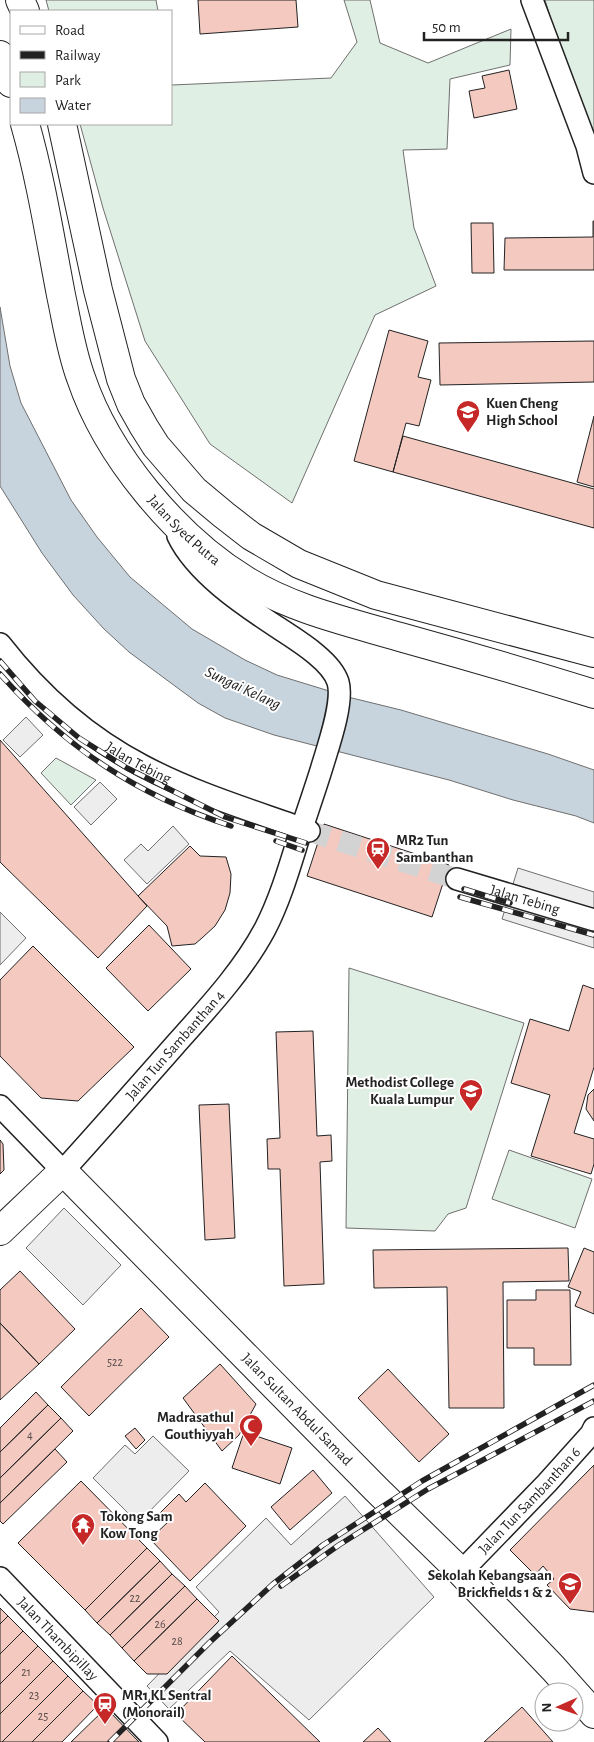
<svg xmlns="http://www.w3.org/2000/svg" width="594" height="1742" viewBox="0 0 594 1742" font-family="'Alegreya Sans',sans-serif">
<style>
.green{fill:#e0efe3;stroke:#6f6f6f}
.parking{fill:#ededed;stroke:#6f6f6f}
.water{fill:#c7d3dd;stroke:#6f6f6f}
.building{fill:#f3c9c0;stroke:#222}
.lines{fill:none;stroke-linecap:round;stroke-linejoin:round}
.minor-tunnel{stroke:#d3d3d3;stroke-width:21;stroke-dasharray:21 11;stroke-linecap:butt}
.minor-casing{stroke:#222;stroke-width:24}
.major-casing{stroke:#222;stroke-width:30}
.minor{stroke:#fff;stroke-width:21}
.major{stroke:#fff;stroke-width:28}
.rail-casing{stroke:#222;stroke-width:5.5}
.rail{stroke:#fff;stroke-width:4;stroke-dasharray:11;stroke-linecap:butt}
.labels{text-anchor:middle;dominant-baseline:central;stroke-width:4;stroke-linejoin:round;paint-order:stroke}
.number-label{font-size:12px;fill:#564c4a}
.poi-label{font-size:15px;font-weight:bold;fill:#222;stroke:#fff;text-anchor:start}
.street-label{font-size:15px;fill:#222;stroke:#fff}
.water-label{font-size:16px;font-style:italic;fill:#222;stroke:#fff}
</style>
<rect width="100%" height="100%" fill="#fff"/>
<path class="green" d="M46,0H156L158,11H49Z
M344,0H370L380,43L428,63L511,29L510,65L450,79L447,149L403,150L414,228L436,286L375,315L292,503L210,444L145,341L103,208L80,124H171V82L172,85L331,78L357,42Z
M545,0H594V158Z
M56,758L96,780L71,805L41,773Z
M349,968L524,1023L466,1208L448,1214L435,1231L346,1228Z
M509,1150L592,1179L575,1228L492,1199Z"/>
<path class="parking" d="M26,717L43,735L20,757L3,740Z
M100,782L117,799L91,825L74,807Z
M173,826L189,844L147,884L124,860L141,844L148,851Z
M518,868L594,892V909L513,884Z
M507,903L594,930V948L502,919Z
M0,912L26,938L0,965Z
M64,1208L121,1265L83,1305L26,1248Z
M153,1436L189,1471L138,1523L93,1478L125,1445L135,1454Z
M345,1496L434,1597L309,1720L230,1651L169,1709L147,1686L219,1612L196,1587L266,1518L291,1545Z"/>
<path class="water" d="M0,307L10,366L21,403L71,500L97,537L130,577L192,629L245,660L277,675L352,698L401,710L548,754L594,770V823L576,816L513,800L449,780L274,735L225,718L198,703L129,652L104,629L73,595L42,553L0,486Z"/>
<path class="building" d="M198,0H296L298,27L200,34Z
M509,70L517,109L474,118L469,91L485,88L482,76Z
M593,221H594V270H504L505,238L593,237Z
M471,223H493L494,273H472Z
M389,330L428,341L418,377L431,380L419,426L406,423L393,472L354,461Z
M594,341V382L440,385L439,343Z
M594,416V487L577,482Z
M403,436L594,489V528L393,472Z
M0,740L147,906L98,958L0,862Z
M324,824L449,865L432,917L307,876Z
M190,846L200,856L226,857L231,874L230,893L225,910L215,926L202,938L195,944L172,946L167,926L138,896Z
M149,925L191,969L148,1011L106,968Z
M33,946L134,1047L78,1101L41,1098L0,1056V980Z
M583,985L594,989V1067L574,1133L594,1139V1164L591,1174L531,1156L550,1095L511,1083L530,1019L569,1031Z
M313,1031L317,1136L331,1135L332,1161L320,1162L324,1284L284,1286L280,1169H268L267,1139L280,1138L276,1032Z
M594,1089V1121L586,1109L588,1095Z
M229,1104L235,1238L205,1240L199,1105Z
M0,1140L3,1144L4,1170L0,1174Z
M568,1248L569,1281L503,1282L504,1408H449L447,1287L374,1288L373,1250Z
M584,1248L594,1252V1314L575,1306L581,1292L568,1287Z
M20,1271L75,1329L39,1364L0,1323V1290Z
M536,1290H570L571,1365H534V1348H507V1300H536Z
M141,1308L169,1337L89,1416L61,1387Z
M0,1323L39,1364L0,1400Z
M220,1364L256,1404L239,1435L222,1451L183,1398Z
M388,1369L449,1434L419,1462L358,1398Z
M36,1392L48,1405L0,1452V1428Z
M48,1405L61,1418L0,1478V1452Z
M61,1418L73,1431L0,1503V1478Z
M135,1428L145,1440L136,1449L125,1436Z
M244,1432L292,1448L280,1484L232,1468Z
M55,1449L67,1462L3,1524L0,1521V1503Z
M594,1465V1612L570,1609L547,1585L554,1579L543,1566L535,1575L510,1550Z
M313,1470L332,1493L290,1530L271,1507Z
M81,1481L147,1548L85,1610L18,1543Z
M205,1483L246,1526L190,1581L150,1539L168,1522L160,1513L179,1494L186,1502Z
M147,1548L160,1561L97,1623L85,1610Z
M160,1561L172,1574L110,1635L97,1623Z
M172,1574L185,1586L122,1648L110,1635Z
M185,1586L197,1599L134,1661L122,1648Z
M197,1599L219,1621L167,1674H147L134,1661Z
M0,1608L8,1616L0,1624Z
M8,1616L23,1631L0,1654V1624Z
M23,1631L38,1646L0,1684V1654Z
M38,1646L53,1661L0,1714V1684Z
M232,1656L320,1742H205L176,1714Z
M53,1661L68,1676L2,1742H0V1714Z
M68,1676L83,1691L32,1742H2Z
M83,1691L98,1705L62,1742H32Z
M522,1707L553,1742H484Z
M106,1708L139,1742H71Z
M378,1728L391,1742H363Z"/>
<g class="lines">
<path class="minor-tunnel" d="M309,831L457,879"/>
<g class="minor-casing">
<g id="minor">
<path d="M532,0L587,146L594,173"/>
<path id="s1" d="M0,644C39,694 87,737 143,766C196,794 254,811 309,831"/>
<path id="s2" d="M457,879L594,920"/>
<path id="s3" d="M0,1106L63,1171C101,1129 138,1087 175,1045C207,1009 242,972 265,929C279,902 288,872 297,843C305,818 314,793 322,767C328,747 344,702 338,682C331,660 295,639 277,627C242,604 196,573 178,536"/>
<path id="s4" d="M461,1572L547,1483L591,1434L594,1428"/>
<path id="s5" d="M0,1578L157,1742"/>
</g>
</g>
<g class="major-casing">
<g id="major">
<path d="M20,0L25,11"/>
<path d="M0,55L11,83"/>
<path id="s6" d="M25,124C41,180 50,238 61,295C67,323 71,351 81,378C107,455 175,537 245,580C291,609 349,622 400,637C465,655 530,674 594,694"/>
<path d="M62,124L98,290L121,379L131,404L144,427L156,446L194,490L224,515L251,536L299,564L376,595L594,653"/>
<path id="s7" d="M0,1231L63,1171L376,1489L461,1572L553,1668L594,1714"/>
</g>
</g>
<use href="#minor" class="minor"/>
<use href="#major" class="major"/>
<g class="rail-casing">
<path id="rail" d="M0,661L35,701L79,738L127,768L225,817L306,843
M0,674C66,748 137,795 231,826
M276,841L302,850
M464,889L510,903
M460,897L594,935
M281,1586L339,1545L428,1489L594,1401
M110,1742L210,1642L273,1584L323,1545L422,1481L594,1385"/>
</g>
<use href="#rail" class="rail"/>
</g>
<defs>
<g id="school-pin" transform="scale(1.25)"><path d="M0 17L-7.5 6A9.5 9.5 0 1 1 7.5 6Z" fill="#c62828" stroke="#fff"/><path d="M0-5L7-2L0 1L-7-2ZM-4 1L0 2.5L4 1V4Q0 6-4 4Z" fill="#fff"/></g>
<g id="station-pin" transform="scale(1.25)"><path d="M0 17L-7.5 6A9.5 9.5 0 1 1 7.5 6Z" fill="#c62828" stroke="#fff"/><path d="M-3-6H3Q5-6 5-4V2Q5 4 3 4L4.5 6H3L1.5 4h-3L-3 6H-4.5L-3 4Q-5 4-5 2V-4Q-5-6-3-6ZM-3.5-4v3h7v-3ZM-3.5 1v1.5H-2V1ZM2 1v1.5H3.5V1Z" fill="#fff"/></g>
<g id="university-pin" transform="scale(1.25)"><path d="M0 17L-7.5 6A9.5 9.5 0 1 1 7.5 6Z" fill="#c62828" stroke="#fff"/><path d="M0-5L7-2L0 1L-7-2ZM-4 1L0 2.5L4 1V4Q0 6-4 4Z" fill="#fff"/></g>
<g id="mosque-pin" transform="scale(1.25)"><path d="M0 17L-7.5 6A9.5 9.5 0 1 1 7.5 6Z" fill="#c62828" stroke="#fff"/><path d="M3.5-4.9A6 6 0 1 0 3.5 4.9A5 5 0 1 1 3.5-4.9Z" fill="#fff"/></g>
<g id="temple-pin" transform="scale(1.25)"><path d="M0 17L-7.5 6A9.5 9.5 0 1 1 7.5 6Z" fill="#c62828" stroke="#fff"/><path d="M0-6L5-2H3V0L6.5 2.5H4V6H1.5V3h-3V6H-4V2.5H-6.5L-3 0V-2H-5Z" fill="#fff"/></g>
</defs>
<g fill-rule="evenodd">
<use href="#school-pin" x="468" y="412"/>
<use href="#station-pin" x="378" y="849"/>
<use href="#university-pin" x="471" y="1091"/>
<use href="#mosque-pin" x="251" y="1426"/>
<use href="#temple-pin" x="83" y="1525"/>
<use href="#school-pin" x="570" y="1584"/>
<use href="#station-pin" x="105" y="1704"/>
</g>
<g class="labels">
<g class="number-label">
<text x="115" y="1362">522</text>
<text x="30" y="1435">4</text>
<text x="135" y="1598">22</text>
<text x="160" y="1624">26</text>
<text x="177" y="1641">28</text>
<text x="26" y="1672">21</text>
<text x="34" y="1695">23</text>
<text x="43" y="1716">25</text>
</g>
<g class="poi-label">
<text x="486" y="403">Kuen Cheng<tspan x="486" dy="17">High School</tspan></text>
<text x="396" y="840">MR2 Tun<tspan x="396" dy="17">Sambanthan</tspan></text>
<text x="454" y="1082" text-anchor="end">Methodist College<tspan x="454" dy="17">Kuala Lumpur</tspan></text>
<text x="234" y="1417" text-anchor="end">Madrasathul<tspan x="234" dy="17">Gouthiyyah</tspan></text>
<text x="100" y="1516">Tokong Sam<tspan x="100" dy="17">Kow Tong</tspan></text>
<text x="552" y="1575" text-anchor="end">Sekolah Kebangsaan<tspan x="552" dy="17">Brickfields 1 &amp; 2</tspan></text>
<text x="122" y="1695">MR1 KL Sentral<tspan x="122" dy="17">(Monorail)</tspan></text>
</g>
<g class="street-label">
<text stroke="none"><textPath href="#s6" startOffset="446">Jalan Syed Putra</textPath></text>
<text stroke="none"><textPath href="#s1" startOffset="184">Jalan Tebing</textPath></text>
<text stroke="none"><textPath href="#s2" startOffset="71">Jalan Tebing</textPath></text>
<text stroke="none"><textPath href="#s3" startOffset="259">Jalan Tun Sambanthan 4</textPath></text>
<text stroke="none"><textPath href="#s7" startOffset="421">Jalan Sultan Abdul Samad</textPath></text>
<text stroke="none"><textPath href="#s4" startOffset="99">Jalan Tun Sambanthan 6</textPath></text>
<text stroke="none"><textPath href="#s5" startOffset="84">Jalan Thambipillay</textPath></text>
</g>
<g class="water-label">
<text transform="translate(243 688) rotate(25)">Sungai Kelang</text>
</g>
</g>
<rect x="10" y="10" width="162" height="115" fill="#ffffff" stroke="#a7a7a7"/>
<rect x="20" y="26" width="25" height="8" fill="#ffffff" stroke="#a7a7a7"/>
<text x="55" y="35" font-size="15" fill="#222222">Road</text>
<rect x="20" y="51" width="25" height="8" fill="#222222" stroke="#a7a7a7"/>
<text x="55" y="60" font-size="15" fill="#222222">Railway</text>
<rect x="20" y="72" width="25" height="15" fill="#e0efe3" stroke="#a7a7a7"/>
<text x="55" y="85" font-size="15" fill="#222222">Park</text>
<rect x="20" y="98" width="25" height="15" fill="#c7d3dd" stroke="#a7a7a7"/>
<text x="55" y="110" font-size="15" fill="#222222">Water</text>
<g transform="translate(559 1707) rotate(268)"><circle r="24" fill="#ffffff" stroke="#a7a7a7"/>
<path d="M0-4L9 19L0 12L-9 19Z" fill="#c62828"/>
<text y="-8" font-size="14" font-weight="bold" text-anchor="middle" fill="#222222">N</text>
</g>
<path d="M424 32v8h144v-8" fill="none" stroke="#222222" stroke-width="2.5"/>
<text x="432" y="32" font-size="15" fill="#222222" stroke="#ffffff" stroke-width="4" paint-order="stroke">50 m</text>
</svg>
